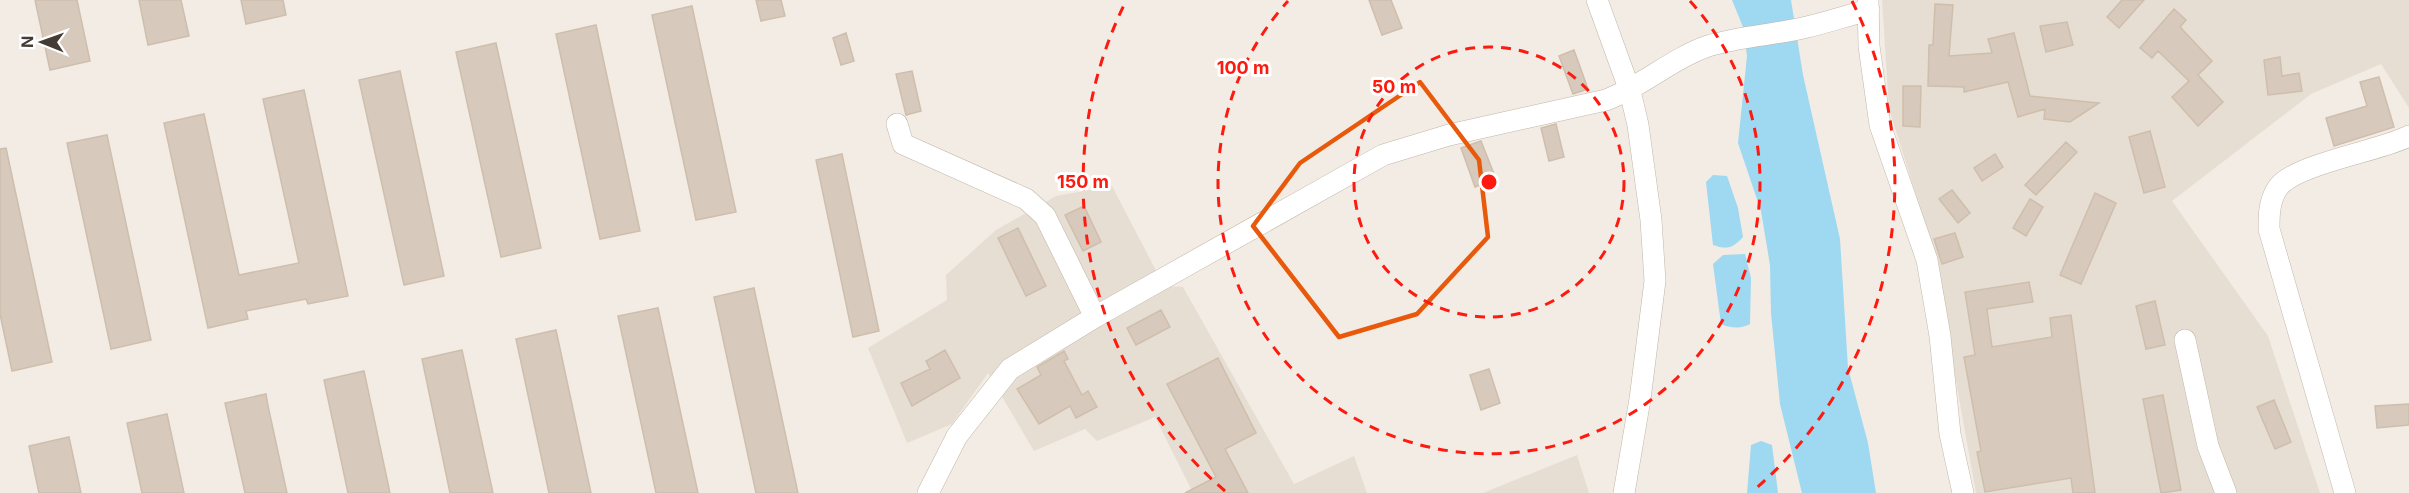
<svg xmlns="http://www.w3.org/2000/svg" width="2409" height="493" viewBox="0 0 2409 493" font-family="Inter,sans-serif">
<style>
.residential{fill:#e6ded2}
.water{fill:#9ed8f1}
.building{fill:#d7c9bc;stroke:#cfbeac;stroke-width:1.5}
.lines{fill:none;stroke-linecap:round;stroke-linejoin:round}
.minor-casing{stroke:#c1b6a9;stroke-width:22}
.minor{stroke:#fff;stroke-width:21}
.marked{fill:none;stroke:#e8590c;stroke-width:4.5;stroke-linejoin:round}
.ring{fill:none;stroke:#fe1a0f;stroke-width:3;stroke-dasharray:10 8}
.centre{fill:#fe1a0f;stroke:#fff;stroke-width:3}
.ring-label{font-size:18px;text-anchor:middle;font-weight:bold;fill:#fe1a0f;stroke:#fff;stroke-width:6;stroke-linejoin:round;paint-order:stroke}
</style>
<rect width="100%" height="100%" fill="#f2ece4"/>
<path class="residential" d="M1882,0H2409V108L2381,64L2311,94L2172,201L2268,336L2320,493H1976L1931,242L1889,109Z
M1112,186L1164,286L1183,287L1294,484L1354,456L1367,493H1193L1155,417L1097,441L1085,429L1034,451L988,373L952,424L907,443L868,348L947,300L946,275L996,230L1056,196Z
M1577,455L1589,493H1483Z"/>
<path class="water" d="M1732,0H1791L1803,75L1840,239L1848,368L1868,443L1876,493H1802L1780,404L1771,313L1770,265L1761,211L1738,143L1747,56L1743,27Z
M1713,175L1727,176L1738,208L1743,237C1733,248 1727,250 1713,245L1706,182Z
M1745,254L1751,278L1750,324C1742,329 1729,328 1721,324L1713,264L1723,255Z
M1761,441L1772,445L1778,493H1747L1751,445Z"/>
<path class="building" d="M35,0H77L90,61L50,70Z
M139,0H181L189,36L148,45Z
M241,0H283L286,15L246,24Z
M756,0H781L785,16L761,21Z
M1369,0H1391L1402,28L1382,35Z
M2122,0H2144L2119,28L2107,17Z
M1935,4L1953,5L1949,56L1992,53L1988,39L2014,33L2030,96L2099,103L2070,122L2044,119L2045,109L2018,117L2008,82L1964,92V87L1928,86L1929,45H1933Z
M692,6L736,212L696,220L652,15Z
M2174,9L2186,20L2180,27L2212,61L2198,75L2223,102L2198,126L2172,97L2189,81L2158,51L2152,58L2140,48Z
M2067,22L2073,45L2046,52L2040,26Z
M596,25L640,231L600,239L556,34Z
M846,33L854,61L841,65L833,38Z
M496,43L541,248L501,257L456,52Z
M1574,50L1588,89L1573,94L1559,56Z
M2280,57L2282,76L2299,73L2302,91L2268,95L2264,60Z
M400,71L444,276L404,285L359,80Z
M912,71L921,111L906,115L896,74Z
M2379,77L2394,127L2334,146L2326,118L2367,106L2360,82Z
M1903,86H1921L1920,127L1903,126Z
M304,90L348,296L308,304L306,299L246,311L248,319L208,328L164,123L204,114L239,275L299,263L263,99Z
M1556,124L1564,157L1549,161L1541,128Z
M2150,131L2165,187L2144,193L2129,137Z
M107,135L151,340L111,349L67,143Z
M1481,141L1496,179L1475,187L1461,148Z
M2066,142L2077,152L2036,195L2025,185Z
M6,148L52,362L12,371L0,314V149Z
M842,154L879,331L853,337L816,160Z
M1995,154L2003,167L1982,181L1974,168Z
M1952,190L1970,213L1958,223L1939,199Z
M2095,193L2116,203L2081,284L2060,275Z
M2030,199L2043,207L2026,236L2013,228Z
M1084,206L1101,242L1083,251L1065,215Z
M1018,228L1046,286L1026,296L998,238Z
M1955,233L1963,257L1942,264L1934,239Z
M2029,282L2033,302L1987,309L1992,347L2052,337L2050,318L2071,315L2095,493H2073L2071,478L1985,492L1977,452L1981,451L1964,357L1975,355L1965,292Z
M754,288L798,493H756L714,297Z
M2155,301L2165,345L2146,349L2136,306Z
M658,308L698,493H656L618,316Z
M1161,310L1170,327L1136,345L1127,328Z
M556,330L591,493H549L516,339Z
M462,350L493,493H450L422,359Z
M945,350L960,378L912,406L901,383L930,369L926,361Z
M1064,351L1068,359L1064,361L1082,395L1088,391L1097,407L1076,418L1070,406L1039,424L1017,389L1041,375L1037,367Z
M1218,358L1256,433L1225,449L1248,493H1185L1216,477L1167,384Z
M1489,369L1500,403L1481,410L1470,375Z
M364,371L390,493H348L324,380Z
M266,394L268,406L287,493H245L225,403Z
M2163,395L2181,490L2161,493L2143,399Z
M2274,400L2291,442L2275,449L2257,407Z
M2409,404V425L2377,428L2375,406Z
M167,414L184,493H142L127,423Z
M69,437L81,493H39L29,446Z"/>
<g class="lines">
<g class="minor-casing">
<path id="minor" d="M1597,0L1630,91L1638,125L1651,220L1655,281L1640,399L1624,493
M1868,0L1869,46L1880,125L1927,260L1940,336L1950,434L1963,493
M897,124L903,144L1026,199L1045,216L1095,317L1383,155L1449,135L1606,100C1643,86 1671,59 1708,46C1740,36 1774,35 1807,27C1828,22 1849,15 1869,10
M2185,340L2208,446L2226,493
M928,493L957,436L1010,369L1095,317
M2345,493L2269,229C2269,215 2269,202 2277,189C2292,164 2381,151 2409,136"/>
</g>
<use href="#minor" class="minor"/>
</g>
<path class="marked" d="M1420,82L1479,160L1488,237L1417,314L1339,337L1253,226L1300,163Z"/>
<g class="ring">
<circle cx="1489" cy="182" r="135"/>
<path d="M1690 1A271 271 0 1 1 1288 1"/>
<path d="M1225 491A406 406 0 0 1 1126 1M1852 1A406 406 0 0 1 1753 491"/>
</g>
<circle cx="1489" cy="182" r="9" class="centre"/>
<g class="ring-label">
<text x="1243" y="74">100 m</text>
<text x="1394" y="93">50 m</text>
<text x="1083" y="188">150 m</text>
</g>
<g transform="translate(42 42) rotate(271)" stroke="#ffffff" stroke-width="4.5" paint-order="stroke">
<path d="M0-4.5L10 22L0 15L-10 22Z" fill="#443c34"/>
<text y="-9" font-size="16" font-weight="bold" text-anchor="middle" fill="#443c34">N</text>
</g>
</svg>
